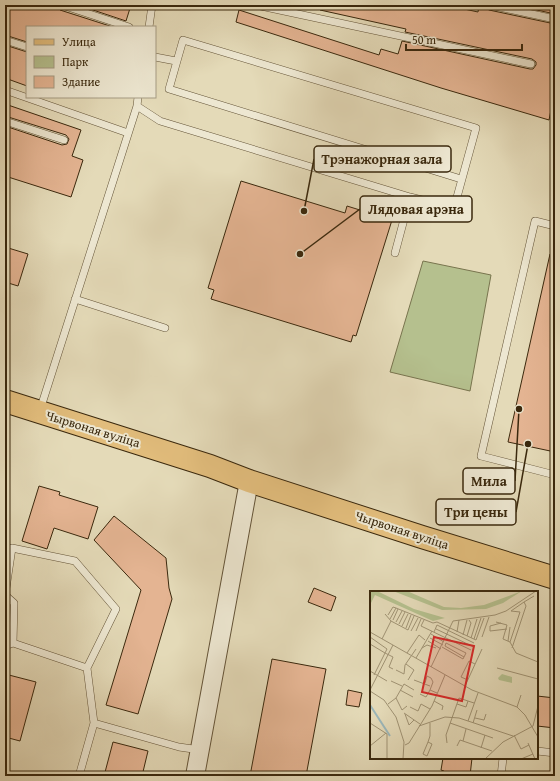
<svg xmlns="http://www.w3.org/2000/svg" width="560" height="781" viewBox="0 0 560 781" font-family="'Gentium Book Plus',serif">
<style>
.green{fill:#b5c08e;stroke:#78744e}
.building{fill:#e4b492;stroke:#3a280d}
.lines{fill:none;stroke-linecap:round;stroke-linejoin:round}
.service-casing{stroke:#645438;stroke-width:8}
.tertiary-casing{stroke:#645438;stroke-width:20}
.primary-casing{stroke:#3a280d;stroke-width:24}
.service{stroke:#ede7d1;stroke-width:7}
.tertiary{stroke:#ede7d1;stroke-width:18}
.primary{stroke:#e2bd7c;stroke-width:22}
.labels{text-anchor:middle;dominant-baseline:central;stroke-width:4;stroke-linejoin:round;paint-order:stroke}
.street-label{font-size:13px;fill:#3a280d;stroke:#ede7d1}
.inset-river{fill:none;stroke:#9bb7ba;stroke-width:2}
.inset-road{fill:none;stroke:#a09374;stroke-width:1}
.view{fill:#d62828;fill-opacity:0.15;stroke:#d62828;stroke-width:2}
.inset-edge{fill:none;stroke:#3a280d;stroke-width:2}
.leader{fill:none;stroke:#3a280d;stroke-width:1.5}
.callout-dot{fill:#3a280d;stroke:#ede7d1;stroke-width:1.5}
.callout{fill:#ede7d1;stroke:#3a280d;stroke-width:1.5}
.callout-label{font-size:14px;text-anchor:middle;font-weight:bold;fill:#3a280d}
</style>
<rect width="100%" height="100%" fill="#e4dab8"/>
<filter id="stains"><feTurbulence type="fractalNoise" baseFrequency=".005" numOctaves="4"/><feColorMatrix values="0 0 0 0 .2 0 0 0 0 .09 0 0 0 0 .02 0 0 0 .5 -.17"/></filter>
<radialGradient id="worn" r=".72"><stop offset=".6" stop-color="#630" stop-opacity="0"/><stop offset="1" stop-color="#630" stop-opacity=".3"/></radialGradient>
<path class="green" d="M423,261L491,275L470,391L390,372Z"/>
<path class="building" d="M5,5H40L51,9L52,5H57L60,10L113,27H27V42L5,35Z
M78,5H131L126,21Z
M321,5H446L478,12L479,5H485L486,8L489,10L555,24V90L549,120L441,88L236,22L239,10L379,55L381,49L398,54L402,41L530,69H533L536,65V62L532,59L405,32L406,29L320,10Z
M514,5H555V14Z
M5,45L27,52V86L5,78Z
M8,105L81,130L72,156L83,160L71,197L5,176V126L62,145L67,144L69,139L66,135L5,116Z
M241,181L345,213L347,206L392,220L356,336L353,335L351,342L211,299L214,290L208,288Z
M5,247L28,254L18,286L5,282Z
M550,254H555V452L508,442Z
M39,486L60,492L59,495L98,507L88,539L54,528L47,549L22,541Z
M114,516L166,558L169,588L172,599L138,714L106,705L141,590L94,540Z
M314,588L336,597L331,611L308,602Z
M272,659L326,669L306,776H250Z
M5,674L36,682L20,741L5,737Z
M348,690L362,693L359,707L346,705Z
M537,696L555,698V728L537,726Z
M113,742L148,751L142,776H104Z
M443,758H472L470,776H443L444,771L441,770Z"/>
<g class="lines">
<g class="service-casing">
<path id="service" d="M62,5L129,27
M256,5L531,64
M490,5L555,19
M149,27L152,5
M5,40L27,47
M155,57L176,61
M5,90L128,133
M137,106L160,121L410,197L454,208L476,128L183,40L169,89L461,179
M5,121L64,140
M555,226L535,221L481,456L555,475
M395,253L410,197
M75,299L165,328
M40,410L137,106L138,97
M13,643L14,603L5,595L12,548L75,561L116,609L87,668L94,723
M5,646L13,643L87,668
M537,751L555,753
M79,776L94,723L179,747L200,750
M501,776L503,758"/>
</g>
<g class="tertiary-casing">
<path id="tertiary" d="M195,776L249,481"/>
</g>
<g class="primary-casing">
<path id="primary" d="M5,401L210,466L249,481L422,537L555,578"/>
</g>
<use href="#service" class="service"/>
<use href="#tertiary" class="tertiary"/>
<use href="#primary" class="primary"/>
</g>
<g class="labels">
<g class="street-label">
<text transform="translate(93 429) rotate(17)">Чырвоная вуліца</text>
<text transform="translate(402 530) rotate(18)">Чырвоная вуліца</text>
</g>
</g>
<g transform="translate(370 591)">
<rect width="168" height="168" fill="#e4dab8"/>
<path d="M0,0H7L44,18L75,27L63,30L5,4L0,14ZM23,0H37L74,16L91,17L114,14L152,0L133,12L116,18L72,19ZM132,83L142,86V92L129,89L128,87Z" fill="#b5c08e"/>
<path class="inset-river" d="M0,114L20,145"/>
<path class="inset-road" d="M15,23L21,30L38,39L44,25M18,24L23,16L26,17M20,28L26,17L63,32L67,31L106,49L114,27M23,29L28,18M54,29L51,35L101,59M26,31L32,20M126,31L137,34L133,48L140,51L146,62L168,71M131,32L120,35V40L137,38M29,33L35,21M32,35L38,23M36,37L41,24M66,38L104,56M41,40L48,27M46,40L51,28M0,41L102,99L147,116L155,124L168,146M64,41L67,34L104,52M87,41L89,29M61,43L74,51M93,44L97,29M97,45L101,32L99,29M0,46L17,58L15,62L0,53M112,46L119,26M60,47L73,54M101,47L107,28M12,48L21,30M104,48L111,27M58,50L71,58M138,50L140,36M140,51L150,21L141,20L154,11M72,56L93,68L96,62L76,52L75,55L94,66M52,57L57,54L66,57M142,57L156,15L154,11L164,5M37,62L49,44L55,49M46,67L62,40M36,73L44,79L38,89M61,76L83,30L125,24L136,20L166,0M127,77L168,88M26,79L34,83L35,74L46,58M0,80L17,90M4,84L15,62L23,66L19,76L23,78M44,89L60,95M98,89L91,86L99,70L105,73M21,90L32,95M55,92L57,85L61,87L63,91L60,99M95,95L112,58M0,99L23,54M30,99L43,106M0,100L14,109L26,126L34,151L33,168M50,103L56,106L60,99L67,102M26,107L32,119L37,115M64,110L73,115L72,119M18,113L26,107L34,93L44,99M87,113L96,116L98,110M40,116L48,120L51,113L60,118M147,116L151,104M34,122L50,133M35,123L39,134L44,129M105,127L114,129L116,123M98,130L108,102M0,132L17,143V168M80,132L123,147M103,132L107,119M49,135L75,126L89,127L143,145M144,144L151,158L159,154M93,150L96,138M58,151L62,153L57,165L53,163L58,151L60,145V132M77,152L76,144L89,107L104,112M158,152L165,168M35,154L39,152L62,115L75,84M0,155L16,142M87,155L90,149L122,160M111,157L115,144M115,168L133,151L163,135L168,115M151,168L163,163"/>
<path class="view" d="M64,46L104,55L92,110L52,101Z"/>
<rect width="168" height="168" class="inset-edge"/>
</g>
<path class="leader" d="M304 211L314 159M300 254L360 209M519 409L515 481M528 444L516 512"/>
<g class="callout-dot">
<circle cx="304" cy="211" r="4"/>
<circle cx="300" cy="254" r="4"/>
<circle cx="519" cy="409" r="4"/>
<circle cx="528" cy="444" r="4"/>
</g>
<g class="callout">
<rect x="314" y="146" width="137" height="26" rx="4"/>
<rect x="360" y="196" width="112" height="26" rx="4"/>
<rect x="463" y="468" width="52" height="26" rx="4"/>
<rect x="436" y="499" width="80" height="26" rx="4"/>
</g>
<g class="callout-label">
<text x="382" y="164">Трэнажорная зала</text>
<text x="416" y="214">Лядовая арэна</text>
<text x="489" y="486">Мила</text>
<text x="476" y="517">Три цены</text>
</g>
<rect width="560" height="781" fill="none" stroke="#e4dab8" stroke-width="20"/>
<rect x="6" y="6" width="548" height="769" fill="none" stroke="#3a280d" stroke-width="2"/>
<rect x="10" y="10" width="540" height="761" fill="none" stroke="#3a280d"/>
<rect x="26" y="26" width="130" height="72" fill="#ede7d1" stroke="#a59b83"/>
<rect x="34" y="39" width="20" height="6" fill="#e2bd7c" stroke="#a59b83"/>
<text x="62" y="46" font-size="12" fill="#3a280d">Улица</text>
<rect x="34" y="56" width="20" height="12" fill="#b5c08e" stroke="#a59b83"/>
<text x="62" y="66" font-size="12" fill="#3a280d">Парк</text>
<rect x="34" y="76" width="20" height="12" fill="#e4b492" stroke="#a59b83"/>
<text x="62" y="86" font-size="12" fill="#3a280d">Здание</text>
<path d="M406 44v6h116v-6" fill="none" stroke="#3a280d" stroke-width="2"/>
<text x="412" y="44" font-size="12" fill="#3a280d" stroke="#ede7d1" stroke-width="3" paint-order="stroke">50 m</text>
<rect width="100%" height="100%" filter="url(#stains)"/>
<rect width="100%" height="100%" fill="url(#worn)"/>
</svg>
